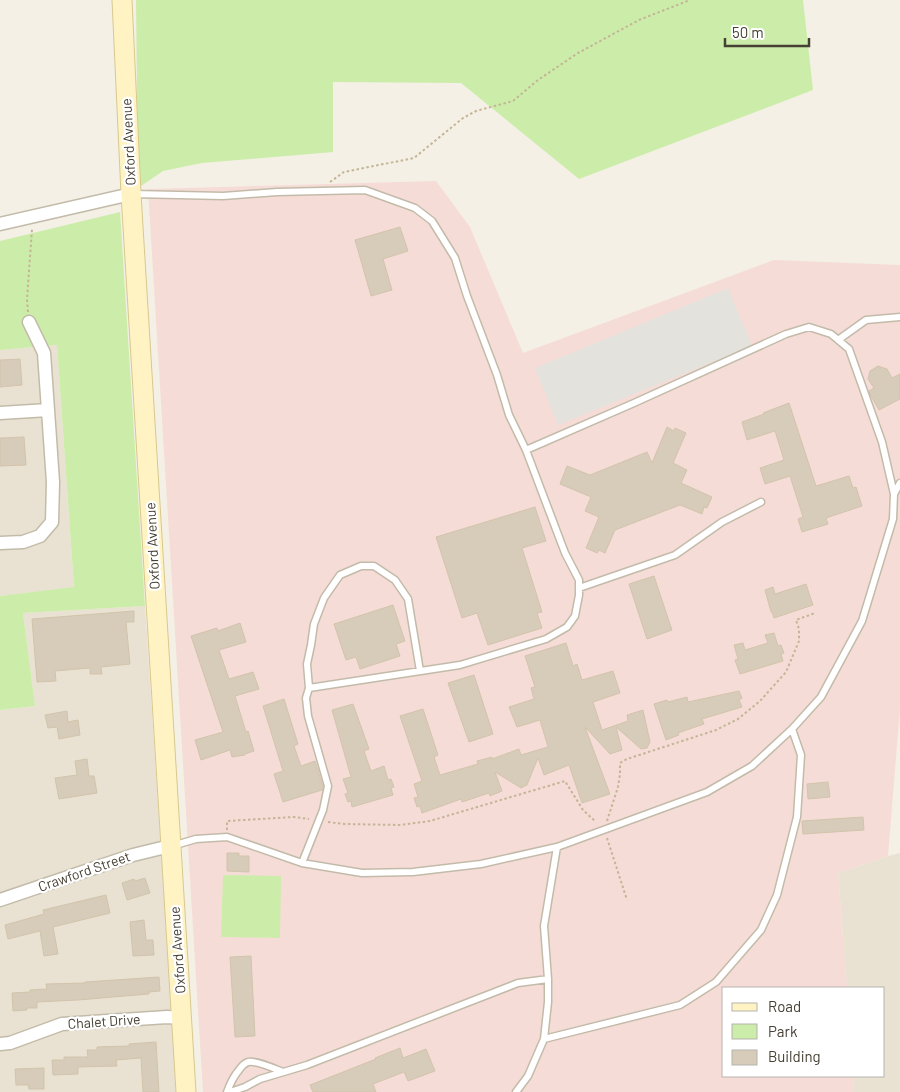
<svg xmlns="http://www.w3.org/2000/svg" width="900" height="1092" viewBox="0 0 900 1092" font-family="Barlow,sans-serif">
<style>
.residential{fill:#e9e2d2}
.medical{fill:#f6dcd7}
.green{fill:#cceda9}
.parking{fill:#e4e2dd}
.building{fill:#d7ccb9;stroke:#d2c4ab}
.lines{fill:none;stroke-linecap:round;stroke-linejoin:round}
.lane-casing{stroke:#c3bba9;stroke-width:9}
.street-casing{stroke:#c3bba9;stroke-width:15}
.secondary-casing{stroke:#d8c890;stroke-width:21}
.path{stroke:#c4b596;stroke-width:2;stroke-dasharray:2.5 2.5;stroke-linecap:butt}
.lane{stroke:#fff;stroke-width:6}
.street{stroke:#fff;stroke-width:12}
.secondary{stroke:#fff3c4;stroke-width:19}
.labels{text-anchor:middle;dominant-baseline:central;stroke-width:4.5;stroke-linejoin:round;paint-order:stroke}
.street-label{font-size:14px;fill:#474034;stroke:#fff}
</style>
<rect width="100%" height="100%" fill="#f4f0e5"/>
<path class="residential" d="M57,345L74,588L0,596V350Z
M145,606L177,1092H0V710L35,706L23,613Z
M900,853V1092H854L853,1076H884V988H847L838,873L888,856Z"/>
<path class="medical" d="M436,181L470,227L523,353L774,260L900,265V708L888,856L838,873L847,988H724V1076H853L854,1092H203L148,189Z"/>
<path class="green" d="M136,0H803L813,90L579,179L461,83L333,82V152L202,163L163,171L138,188Z
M120,212L145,606L23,613L35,706L0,710V596L74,587L57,345L0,350V241Z
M223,875L281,876L280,938L221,937Z"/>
<path class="parking" d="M728,288L752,346L558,425L535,368Z"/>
<path class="building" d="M400,227L408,251L383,259L392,290L371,296L355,240Z
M20,359L22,385L0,387V360Z
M878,366L887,369L892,378L900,374V399L879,410L870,394L869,391L874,388L868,379L870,371Z
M789,403L816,486L849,476L853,488L856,487L862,506L826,518L828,524L802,532L798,519L803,517L790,476L765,484L760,468L784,460L775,431L747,440L742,422L764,414L763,413Z
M667,427L674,431L675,428L686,433L673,463L687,470L681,483L712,497L707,508L704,507L702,514L680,505L615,530L605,553L599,550L597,553L586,548L599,517L585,511L591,497L560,484L567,466L590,475L647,452L652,463Z
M24,437L26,465L0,466V438Z
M535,507L546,541L522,548L542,612L537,613L542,628L488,645L477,613L462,618L436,537Z
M654,576L672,630L647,639L629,584Z
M806,584L813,605L774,618L772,612H771L765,590L773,587L775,594Z
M393,605L405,641L396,644L400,656L360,669L356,657L346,660L334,624Z
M134,611V622H126L130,664L101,667L102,674H90V668L55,671L56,681L37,682L32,619Z
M240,623L246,642L219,650L229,679L253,672L259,689L235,696L246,732L248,731L254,751L245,754V755L232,757L230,750L201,760L195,740L223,732L191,636L217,628L218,631Z
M774,633L778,646L781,645L784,653L781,654L783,661L740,674L735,660L738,659L734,645L743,643L745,650L768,643L765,635Z
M566,643L573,666L577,664L582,680L613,671L620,693L593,702L602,730L628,721L627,715L643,710L650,742L647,748L641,749L616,727L622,750L610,754L585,727L610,794L582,803L569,765L544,775L538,758L527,785L521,788L495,772L502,791L490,796L489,793L462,802L461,799L422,813L420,806L417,807L414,798L418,797L414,784L422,781L400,716L423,709L438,755L434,757L440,775L478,764L477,761L492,757V759L519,749L521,755L548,747L540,720L517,727L509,707L534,699L531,688L535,687L525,656Z
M474,675L493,734L469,742L448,683Z
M739,691L742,698L739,700L742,707L702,719L704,724L678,733L679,735L666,740L654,704L667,700L668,702L687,697L688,702Z
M284,699L298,744L294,746L301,766L315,761L323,787L322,790L283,802L274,774L283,771L263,706Z
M353,704L369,749L364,751L371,771L384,766L388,780L391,779L394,787L391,788L393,795L352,807L351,801L348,802L345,794L348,793L343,779L351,777L332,710Z
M67,711L68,722L78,720L80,735L59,739L57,727L48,728L45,715Z
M87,759L89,776H94L97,793L59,799L55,778L77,775L75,761Z
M828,782L830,797L808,799L807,784Z
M863,817L864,830L803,834L802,821Z
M227,853H239V856H249V872L227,871Z
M145,878L150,893L127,900L122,883L134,879L135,881Z
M106,895L110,913L53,927L58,954L44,956L40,931L8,939L5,925L44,914L43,910Z
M144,920L146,940H153L154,955L133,956L130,922Z
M251,956L255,1036L235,1037L230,957Z
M159,977L160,991L149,992V994L78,1000L37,1002V1008H27V1010L13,1011L12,993L30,992V990L47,989L46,984L85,983V982Z
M156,1042L159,1092H143L141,1058L116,1060L117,1066L78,1067V1074L53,1075L52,1060H64V1057H88L87,1050H97V1047L129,1046V1044Z
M400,1048L403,1058L426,1049L435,1071L408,1081L404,1072L373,1084L376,1092H313L310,1085L376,1059L375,1058Z
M44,1068V1089H29L28,1085H16L15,1069Z"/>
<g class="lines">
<g class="lane-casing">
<path id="lane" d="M133,194L223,196L277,192L365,190L415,208L432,221L455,258L467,296L497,375L509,415L526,450L565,553L579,580V595L575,616L567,627L546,639L460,665L309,688L306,698L308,716L328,786L323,810L302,863
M838,340L866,320L900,317
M894,494L900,483
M579,588L675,555L722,522L761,502
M309,688L307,664L311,645L314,624L324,598L340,575L361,566H374L395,580L408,599L420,671
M172,846L196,839L227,837L302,863L362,873L413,872L481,864L557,847L707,792L752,766L792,729L821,697L862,621L893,519L894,494L882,442L849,349L831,334L809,327L786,334L634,403L526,450
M544,1039L680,1005L716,982L761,930L777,895L797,817L801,755L792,729
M227,1092C230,1084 233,1077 239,1070C241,1067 243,1064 248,1062C256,1060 275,1069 283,1072
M230,1092L245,1087L260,1079L307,1065L518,983L548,979
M516,1092L528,1076L544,1039L548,1002V979L544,926L557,847"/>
</g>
<g class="street-casing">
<path id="street" d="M0,224L131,194
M0,413L48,410
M0,543L23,542L40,536L52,522L53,482L44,353L29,322
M0,900L133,855L170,846
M0,1044L10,1043L62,1024L167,1017L182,1018"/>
</g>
<g class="secondary-casing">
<path id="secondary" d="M122,0L131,194L186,1092"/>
</g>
<path class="path" d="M330,182L344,172L414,158L463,118L476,111L513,101L538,80L578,53L639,20L690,0
M28,312L27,300L32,229
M607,821L618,787L620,774V763L627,759L716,730L738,719L760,701L786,672L799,641V629L796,620L815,613
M328,822L344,824L400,825L430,821L565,781L583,810L596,822
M227,830V821L294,817L309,819
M607,838L627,900"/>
<use href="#lane" class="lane"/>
<use href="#street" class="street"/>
<use href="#secondary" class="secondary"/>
</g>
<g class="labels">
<g class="street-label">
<text transform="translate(128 142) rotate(-93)">Oxford Avenue</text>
<text transform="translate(152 546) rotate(-93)">Oxford Avenue</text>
<text transform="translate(84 871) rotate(-19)">Crawford Street</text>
<text transform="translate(177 950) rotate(-94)">Oxford Avenue</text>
<text transform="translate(104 1021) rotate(-4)">Chalet Drive</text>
</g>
</g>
<rect x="722" y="987" width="162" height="90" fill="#ffffff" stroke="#b5b3ae"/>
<rect x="732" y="1003" width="25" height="8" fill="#fff3c4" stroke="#b5b3ae"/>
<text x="768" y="1012" font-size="15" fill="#474034">Road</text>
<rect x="732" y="1024" width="25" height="15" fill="#cceda9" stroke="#b5b3ae"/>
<text x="768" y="1037" font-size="15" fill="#474034">Park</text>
<rect x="732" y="1050" width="25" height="15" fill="#d7ccb9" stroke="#b5b3ae"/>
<text x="768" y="1062" font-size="15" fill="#474034">Building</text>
<path d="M725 38v8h84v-8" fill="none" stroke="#474034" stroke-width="2.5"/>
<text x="732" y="38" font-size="15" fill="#474034" stroke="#ffffff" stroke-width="4" paint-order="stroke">50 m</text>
</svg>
